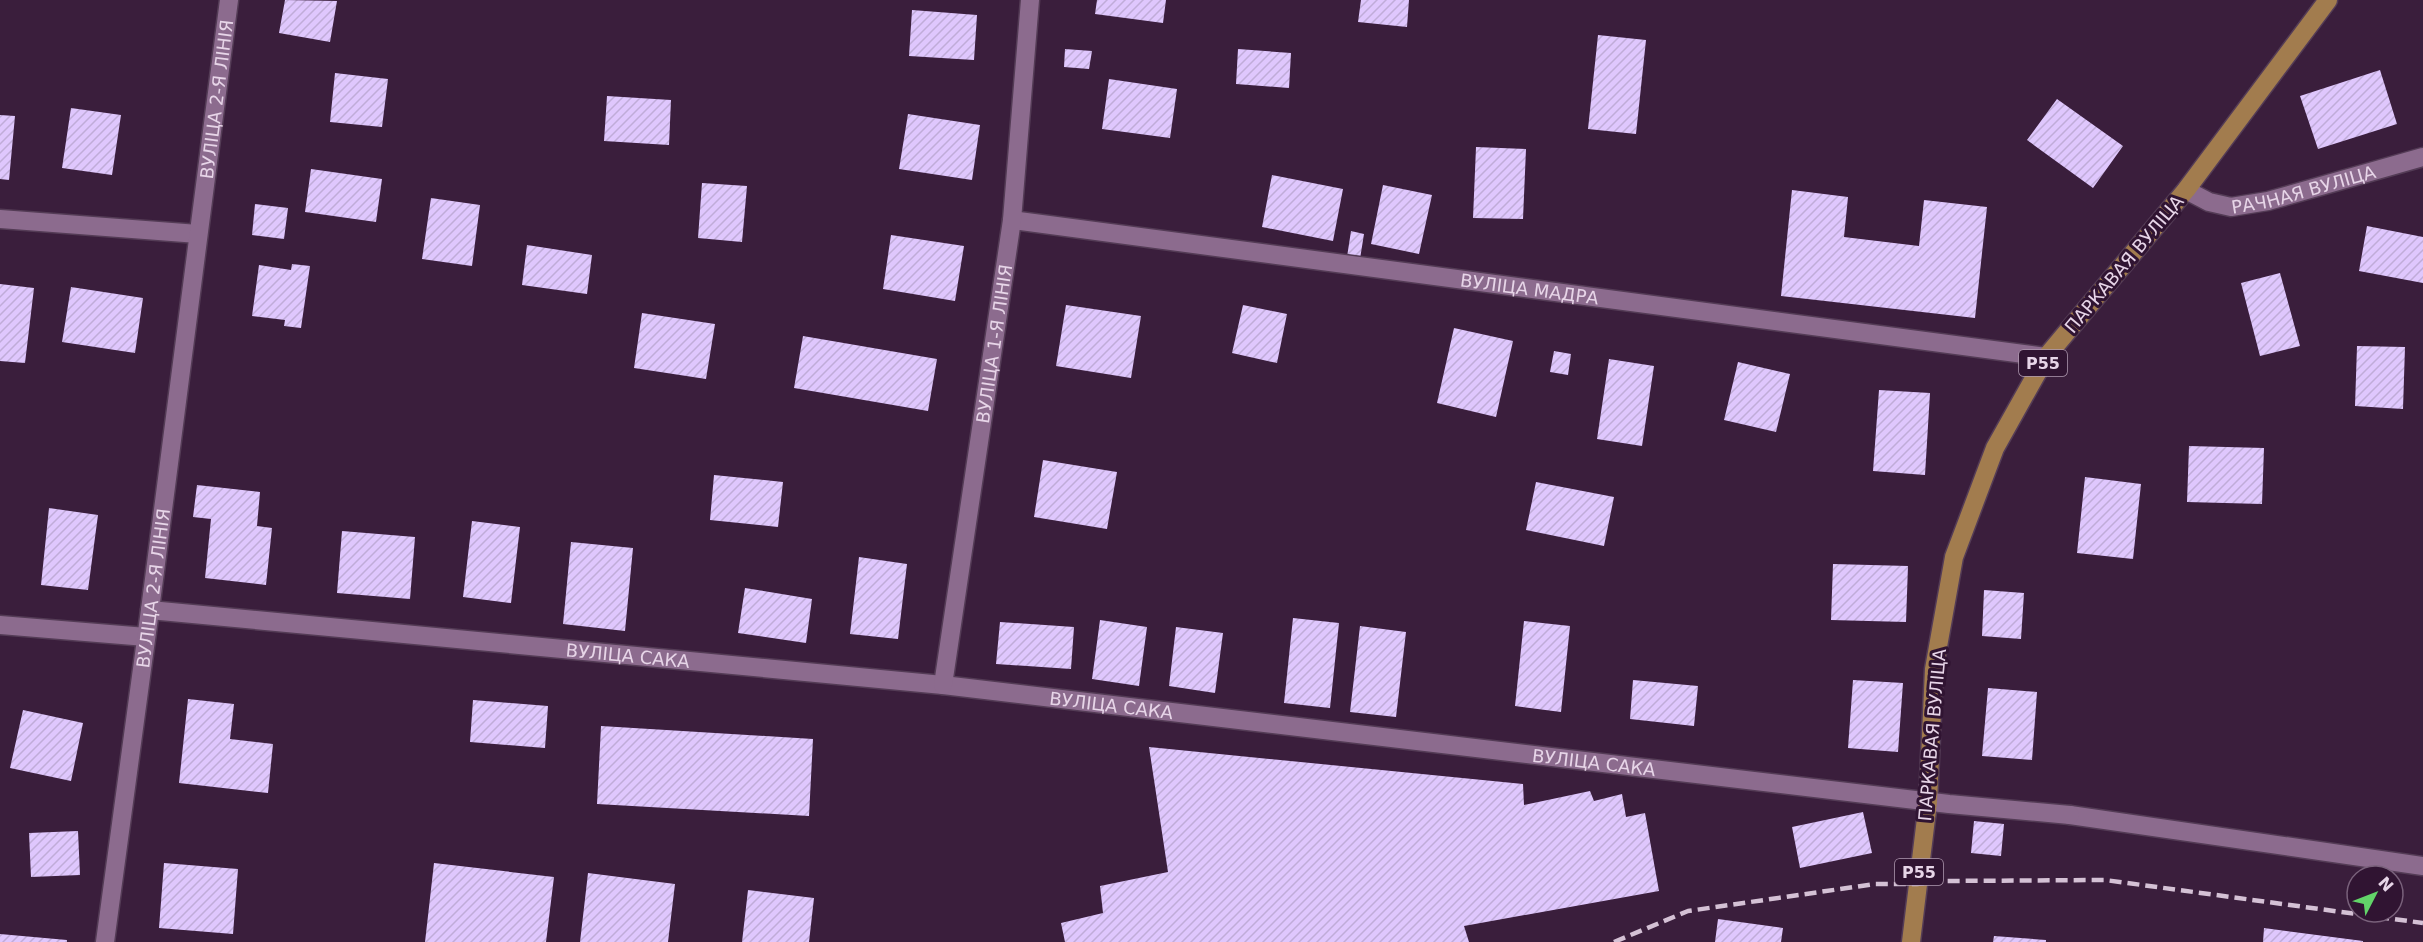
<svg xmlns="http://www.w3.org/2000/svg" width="2423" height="942" viewBox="0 0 2423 942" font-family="'DejaVu Sans',sans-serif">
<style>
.building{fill:url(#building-hatch)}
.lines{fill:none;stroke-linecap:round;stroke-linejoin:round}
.service-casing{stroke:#543c56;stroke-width:21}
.minor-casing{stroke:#543c56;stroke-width:21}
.primary-casing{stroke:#543c56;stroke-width:21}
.service{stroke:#8c6b8e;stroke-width:18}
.minor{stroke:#8c6b8e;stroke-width:18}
.primary{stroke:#a27c4e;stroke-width:18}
.rail{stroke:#d4c1d5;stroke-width:4.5;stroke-dasharray:12 6;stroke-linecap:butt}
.labels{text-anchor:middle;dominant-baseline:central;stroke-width:6;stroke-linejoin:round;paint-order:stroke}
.shield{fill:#301432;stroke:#b09bb1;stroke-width:1.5}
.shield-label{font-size:16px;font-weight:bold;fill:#e7d5e8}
.street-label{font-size:18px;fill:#e7d5e8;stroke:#301432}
</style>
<defs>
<pattern id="building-hatch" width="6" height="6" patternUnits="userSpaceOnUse" patternTransform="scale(1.5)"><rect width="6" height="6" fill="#dfc7fd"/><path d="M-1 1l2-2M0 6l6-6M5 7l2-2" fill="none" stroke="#c0acd8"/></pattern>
</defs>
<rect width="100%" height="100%" fill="#3a1e3c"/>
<path class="building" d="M285,0L337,1L330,42L279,33Z
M1097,0H1166L1163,23L1095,14Z
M1361,0H1409L1407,27L1358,22Z
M912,10L977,15L974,60L909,56Z
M1598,35L1646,40L1636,134L1588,129Z
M1065,49L1092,51L1089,69L1064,67Z
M1238,49L1291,53L1289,88L1236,84Z
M2380,70L2397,124L2318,149L2300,96Z
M335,73L388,79L382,127L330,122Z
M1109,79L1177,89L1170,138L1102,129Z
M607,96L671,100L669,145L604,141Z
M2057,99L2123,146L2093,188L2027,140Z
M71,108L121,115L112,175L62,168Z
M908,114L980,125L972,180L899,169Z
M0,115L15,116L9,180L0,179Z
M1476,147L1526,149L1523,219L1473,218Z
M311,169L382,179L376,222L305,212Z
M1272,175L1343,189L1333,241L1262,227Z
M702,183L747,186L742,242L698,238Z
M1383,185L1432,195L1419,254L1371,244Z
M1792,190L1848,197L1844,237L1919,246L1924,200L1987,207L1975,318L1781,296Z
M431,198L480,205L472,266L422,259Z
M255,204L288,208L284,239L252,235Z
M2367,226L2423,237V283L2359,271Z
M1351,231L1364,234L1360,259L1347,257Z
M891,235L964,246L955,301L883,289Z
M527,245L592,255L587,294L522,285Z
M292,264L310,266L301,328L284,326L285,320L252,316L259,265L291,270Z
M2280,273L2300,346L2260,356L2241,283Z
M0,284L34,288L25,363L0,361Z
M71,287L143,298L135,353L62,342Z
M1066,305L1141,316L1131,378L1056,366Z
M1243,305L1287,314L1277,363L1232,353Z
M642,313L715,324L706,379L634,368Z
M1454,328L1513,341L1496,417L1437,403Z
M803,336L937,359L928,411L794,388Z
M2357,346L2405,347L2403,409L2355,406Z
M1554,351L1571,354L1568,375L1550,372Z
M1609,359L1654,366L1642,446L1597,439Z
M1738,362L1790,374L1776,432L1724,420Z
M1879,390L1930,393L1925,475L1873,471Z
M2189,446L2264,448L2262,504L2187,502Z
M1043,460L1117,472L1107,529L1034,517Z
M714,475L783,482L778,527L710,520Z
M2085,477L2141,484L2133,559L2077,553Z
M1536,482L1614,497L1604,546L1526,530Z
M197,485L260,492L257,526L272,528L266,585L205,578L211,519L193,517Z
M49,508L98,515L88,590L41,585Z
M472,521L520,527L511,603L463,597Z
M342,531L415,537L410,599L337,593Z
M571,542L633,548L625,631L563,624Z
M859,557L907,564L898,639L850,634Z
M1833,564L1908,566L1906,622L1831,620Z
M745,588L812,599L806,643L738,633Z
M1984,590L2024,593L2021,639L1982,636Z
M1293,618L1339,623L1330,708L1284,703Z
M1100,620L1147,627L1139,686L1092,679Z
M1524,621L1570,626L1561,712L1515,706Z
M1000,622L1074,627L1071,669L996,664Z
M1360,626L1406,632L1396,717L1350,712Z
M1176,627L1223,633L1215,693L1169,686Z
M1633,680L1698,686L1694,726L1630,719Z
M1853,680L1903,683L1898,752L1848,748Z
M1988,688L2037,692L2032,760L1982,756Z
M188,699L234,704L230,739L273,744L268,793L179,783Z
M473,700L548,706L545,748L470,742Z
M23,710L83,723L71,781L10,768Z
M601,726L813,739L809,816L597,804Z
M1149,747L1523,784L1524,805L1590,791L1594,801L1622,794L1626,817L1645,813L1659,891L1464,926L1469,942H1065L1061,923L1103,913L1100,886L1168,872Z
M1863,812L1872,853L1800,868L1792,827Z
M1974,821L2004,824L2001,856L1971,853Z
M78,831L80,875L31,877L29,833Z
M164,863L238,869L233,934L159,928Z
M434,863L554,877L546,942H425Z
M588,873L675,884L668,942H580Z
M748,890L814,898L809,942H742Z
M1718,919L1783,928L1781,942H1715Z
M2264,928L2363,941V942H2263Z
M0,934L67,940V942H0Z
M1994,936L2046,940V942H1993Z"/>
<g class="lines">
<g class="service-casing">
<path id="service" d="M2070,815L2423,866"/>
</g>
<g class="minor-casing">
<g id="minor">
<path id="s1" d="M2186,190L2209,202L2231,207L2268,201L2423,157"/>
<path d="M0,219L198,234"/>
<path id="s2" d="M1012,220L2046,357"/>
<path id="s3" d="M150,610L943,685L1949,804L2070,815"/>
<path d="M0,625L146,637"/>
<path id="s4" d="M943,685L1012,220L1030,0"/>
<path id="s5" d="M105,942L150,610L229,0"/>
</g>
</g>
<g class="primary-casing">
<path id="primary" d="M1911,942L1928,802L1934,669L1954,557L1995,448L2046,357L2186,190L2328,0"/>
</g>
<use href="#service" class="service"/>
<use href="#minor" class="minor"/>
<use href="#primary" class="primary"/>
<path class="rail" d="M1614,942L1688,911L1875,884H1917L1941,881L2105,880L2423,923"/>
</g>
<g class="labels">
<g class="shield">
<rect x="2019" y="350" width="48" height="26" rx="4.5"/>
<rect x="1895" y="859" width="48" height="26" rx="4.5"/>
</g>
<g class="shield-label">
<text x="2043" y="363">Р55</text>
<text x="1919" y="872">Р55</text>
</g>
<g class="street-label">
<text stroke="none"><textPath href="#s5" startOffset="850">ВУЛІЦА 2-Я ЛІНІЯ</textPath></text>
<text stroke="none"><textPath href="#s1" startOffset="123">РАЧНАЯ ВУЛІЦА</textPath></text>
<text transform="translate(2124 264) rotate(-50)">ПАРКАВАЯ ВУЛІЦА</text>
<text stroke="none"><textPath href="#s2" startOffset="522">ВУЛІЦА МАДРА</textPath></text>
<text stroke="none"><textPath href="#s4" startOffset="345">ВУЛІЦА 1-Я ЛІНІЯ</textPath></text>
<text stroke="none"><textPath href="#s5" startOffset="357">ВУЛІЦА 2-Я ЛІНІЯ</textPath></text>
<text stroke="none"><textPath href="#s3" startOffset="480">ВУЛІЦА САКА</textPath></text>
<text stroke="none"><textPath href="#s3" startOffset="966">ВУЛІЦА САКА</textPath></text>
<text transform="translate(1932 735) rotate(-85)">ПАРКАВАЯ ВУЛІЦА</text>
<text stroke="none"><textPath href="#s3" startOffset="1452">ВУЛІЦА САКА</textPath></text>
</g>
</g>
<g transform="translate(2375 894) rotate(48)"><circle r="28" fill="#301432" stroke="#79617b" stroke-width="1.5"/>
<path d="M0-4.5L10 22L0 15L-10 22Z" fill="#62d469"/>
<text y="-9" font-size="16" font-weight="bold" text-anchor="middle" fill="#e7d5e8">N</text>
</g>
</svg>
